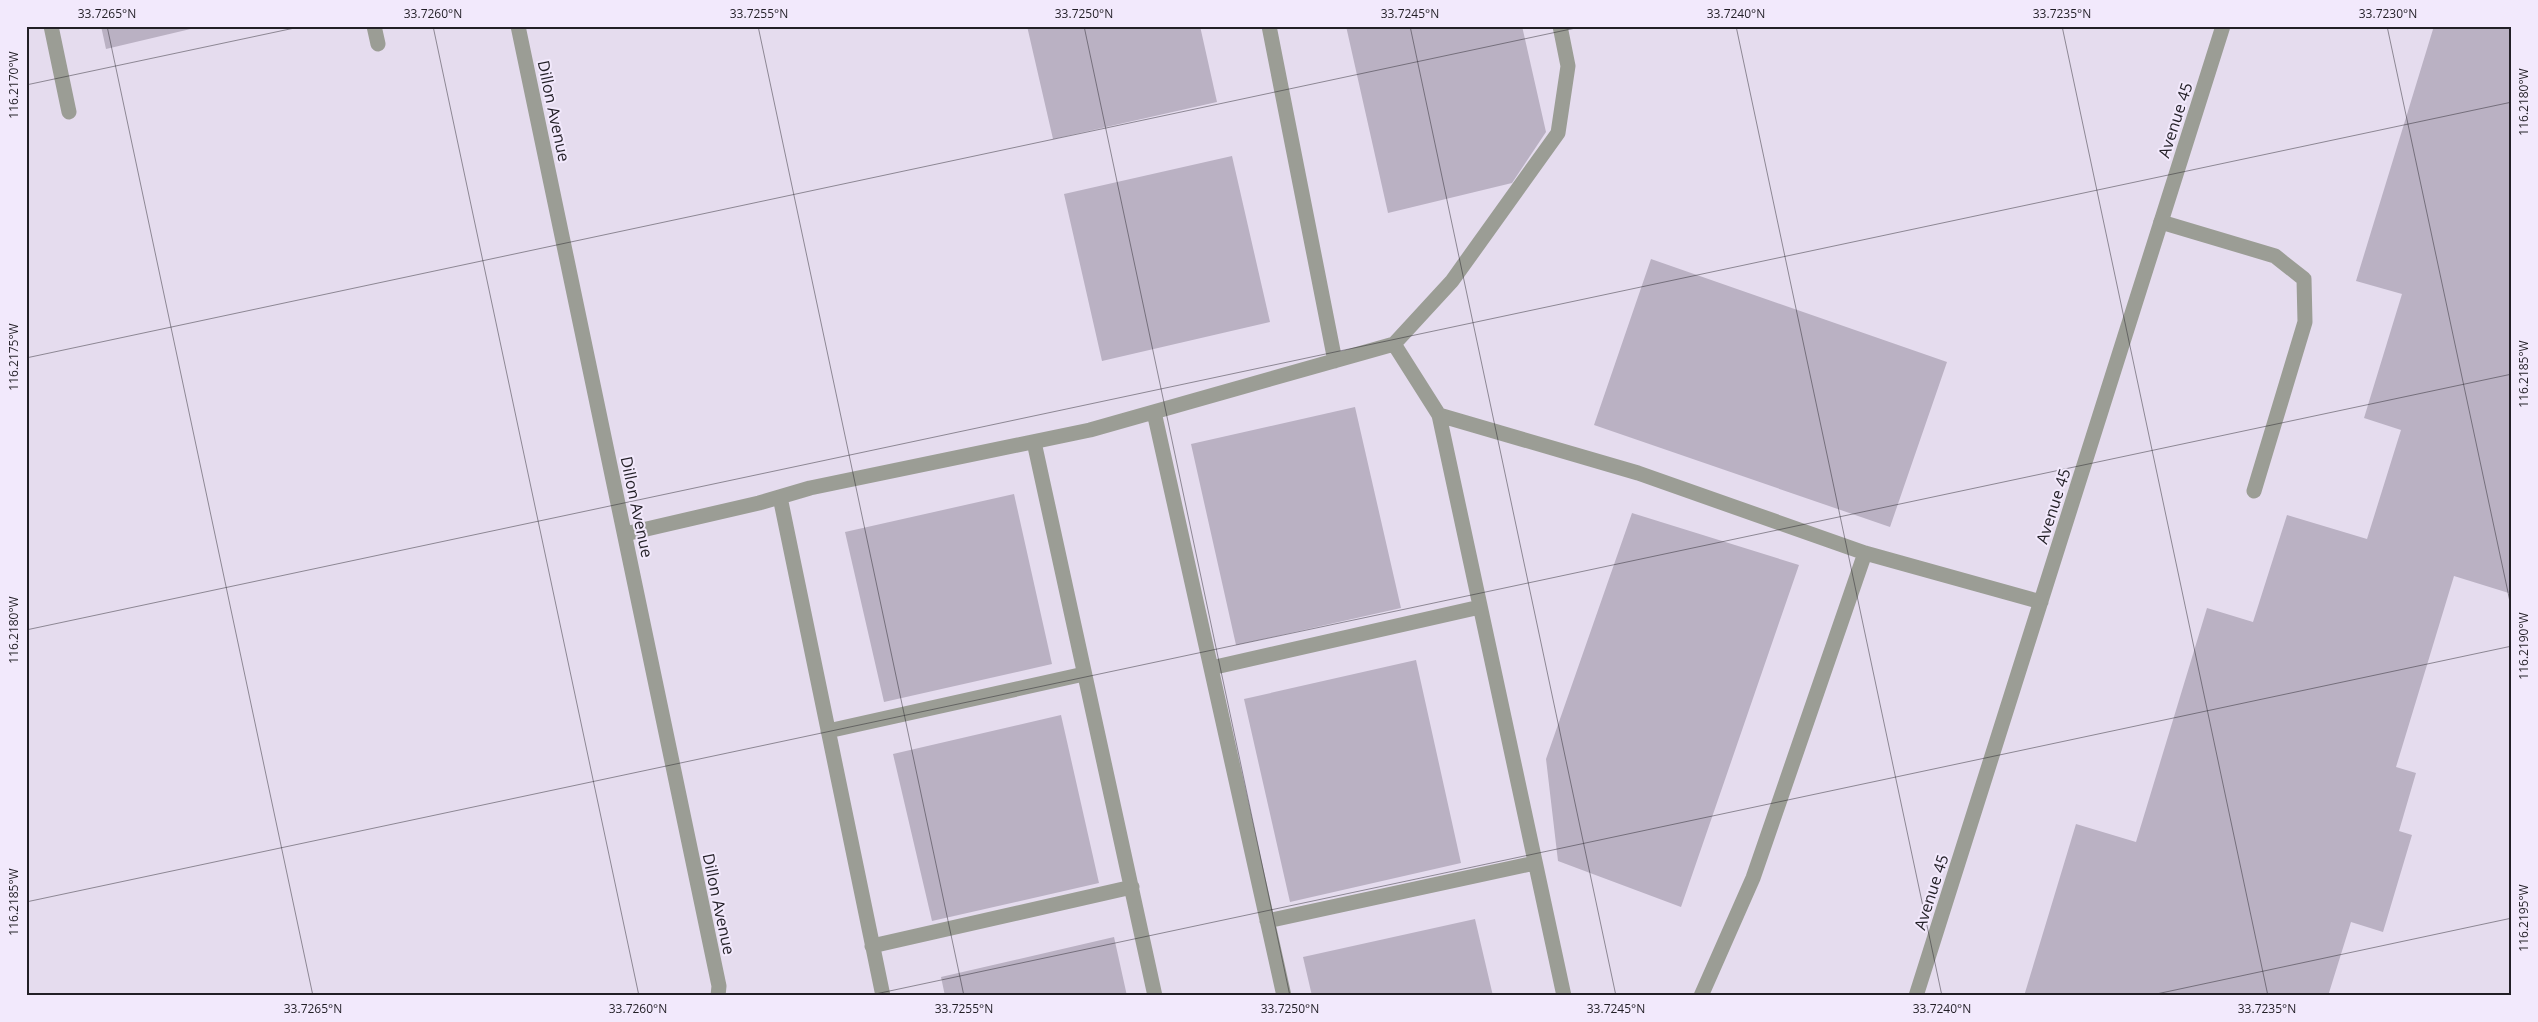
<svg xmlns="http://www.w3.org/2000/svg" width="2538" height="1022" viewBox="0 0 2538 1022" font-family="'Open Sans',sans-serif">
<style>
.building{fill:#bab1c3}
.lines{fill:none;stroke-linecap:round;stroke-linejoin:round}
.lane{stroke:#9b9d95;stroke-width:15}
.street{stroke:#9b9d95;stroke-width:15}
.ticks{fill:none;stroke:#221f26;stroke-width:1;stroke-opacity:0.45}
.labels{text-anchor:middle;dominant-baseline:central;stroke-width:4;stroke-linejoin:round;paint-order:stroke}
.street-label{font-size:16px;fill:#221f26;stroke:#f2e9fc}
.neatline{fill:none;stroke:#221f26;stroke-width:2}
.ticks-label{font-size:12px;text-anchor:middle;fill:#221f26}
</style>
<rect width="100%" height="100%" fill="#e5dcee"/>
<path class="building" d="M101,26H199V27L106,49Z
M1027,26H1200L1217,102L1053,139Z
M1346,26H1522L1546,132L1512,183L1388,213Z
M2434,26H2512V272L2509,281H2512V594L2454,576L2396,767L2416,773L2399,831L2412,835L2383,932L2351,922L2328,996H2024L2076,824L2136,842L2207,608L2253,622L2287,515L2367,539L2401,430L2364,418L2402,294L2356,281Z
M1232,156L1270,322L1102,361L1064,194Z
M1651,259L1947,362L1890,527L1594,425Z
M1355,407L1401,608L1236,645L1191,444Z
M1014,494L1052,664L884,702L845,532Z
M1632,513L1799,565L1681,907L1558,861L1546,759Z
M1416,660L1461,863L1290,902L1244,699Z
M1061,715L1099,883L932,921L893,754Z
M1475,919L1493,996H1312L1303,957Z
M1114,937L1127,996H945L941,977Z"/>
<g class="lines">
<path class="lane" d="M51,26L69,112
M374,26L378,44
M2161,222L2275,256L2304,279L2305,322L2254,491"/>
<path class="street" d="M518,26L719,986L718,996
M1269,26L1335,361
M1394,344L1452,281L1558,133L1568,66L1560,26
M1154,412L1284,996
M1439,415L1564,996
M1034,442L1155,996
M780,497L883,996
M625,534L759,503L810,488L1090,430L1394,344L1439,415L1638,473L1865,553L2041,602
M1211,668L1480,607
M828,731L1084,674
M1267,921L1535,863
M872,946L1132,887
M1701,996L1753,878L1865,553
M1916,996L2223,26"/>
</g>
<path class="ticks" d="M107,26L313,996M433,26L639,996M758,26L964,996M1084,26L1290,996M1410,26L1616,996M1736,26L1942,996M2062,26L2268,996M2387,26L2512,611M26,85L304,26M26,358L1585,26M26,630L2512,102M26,902L2512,374M866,996L2512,646M2147,996L2512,918"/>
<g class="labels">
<g class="street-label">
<text transform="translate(554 111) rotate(78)">Dillon Avenue</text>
<text transform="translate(2175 120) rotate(-72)">Avenue 45</text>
<text transform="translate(2053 506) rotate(-72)">Avenue 45</text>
<text transform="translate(637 507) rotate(78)">Dillon Avenue</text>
<text transform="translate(1931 892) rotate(-72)">Avenue 45</text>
<text transform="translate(719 904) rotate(78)">Dillon Avenue</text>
</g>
</g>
<rect width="2538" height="1022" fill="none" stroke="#f2e9fc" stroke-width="55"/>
<rect x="28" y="28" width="2482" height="966" class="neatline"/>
<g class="ticks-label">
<text x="107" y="18">33.7265°N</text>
<text x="433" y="18">33.7260°N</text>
<text x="759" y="18">33.7255°N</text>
<text x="1084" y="18">33.7250°N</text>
<text x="1410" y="18">33.7245°N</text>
<text x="1736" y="18">33.7240°N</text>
<text x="2062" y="18">33.7235°N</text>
<text x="2388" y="18">33.7230°N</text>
<text transform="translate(14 85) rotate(-90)" y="4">116.2170°W</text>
<text transform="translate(2524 102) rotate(-90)" y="4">116.2180°W</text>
<text transform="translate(14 357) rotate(-90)" y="4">116.2175°W</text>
<text transform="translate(2524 374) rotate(-90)" y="4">116.2185°W</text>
<text transform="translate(14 630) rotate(-90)" y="4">116.2180°W</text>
<text transform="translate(2524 646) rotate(-90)" y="4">116.2190°W</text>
<text transform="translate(14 902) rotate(-90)" y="4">116.2185°W</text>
<text transform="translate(2524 918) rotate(-90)" y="4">116.2195°W</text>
<text x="313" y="1013">33.7265°N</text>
<text x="638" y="1013">33.7260°N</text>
<text x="964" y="1013">33.7255°N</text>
<text x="1290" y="1013">33.7250°N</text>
<text x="1616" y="1013">33.7245°N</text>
<text x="1942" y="1013">33.7240°N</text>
<text x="2267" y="1013">33.7235°N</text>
</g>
</svg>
